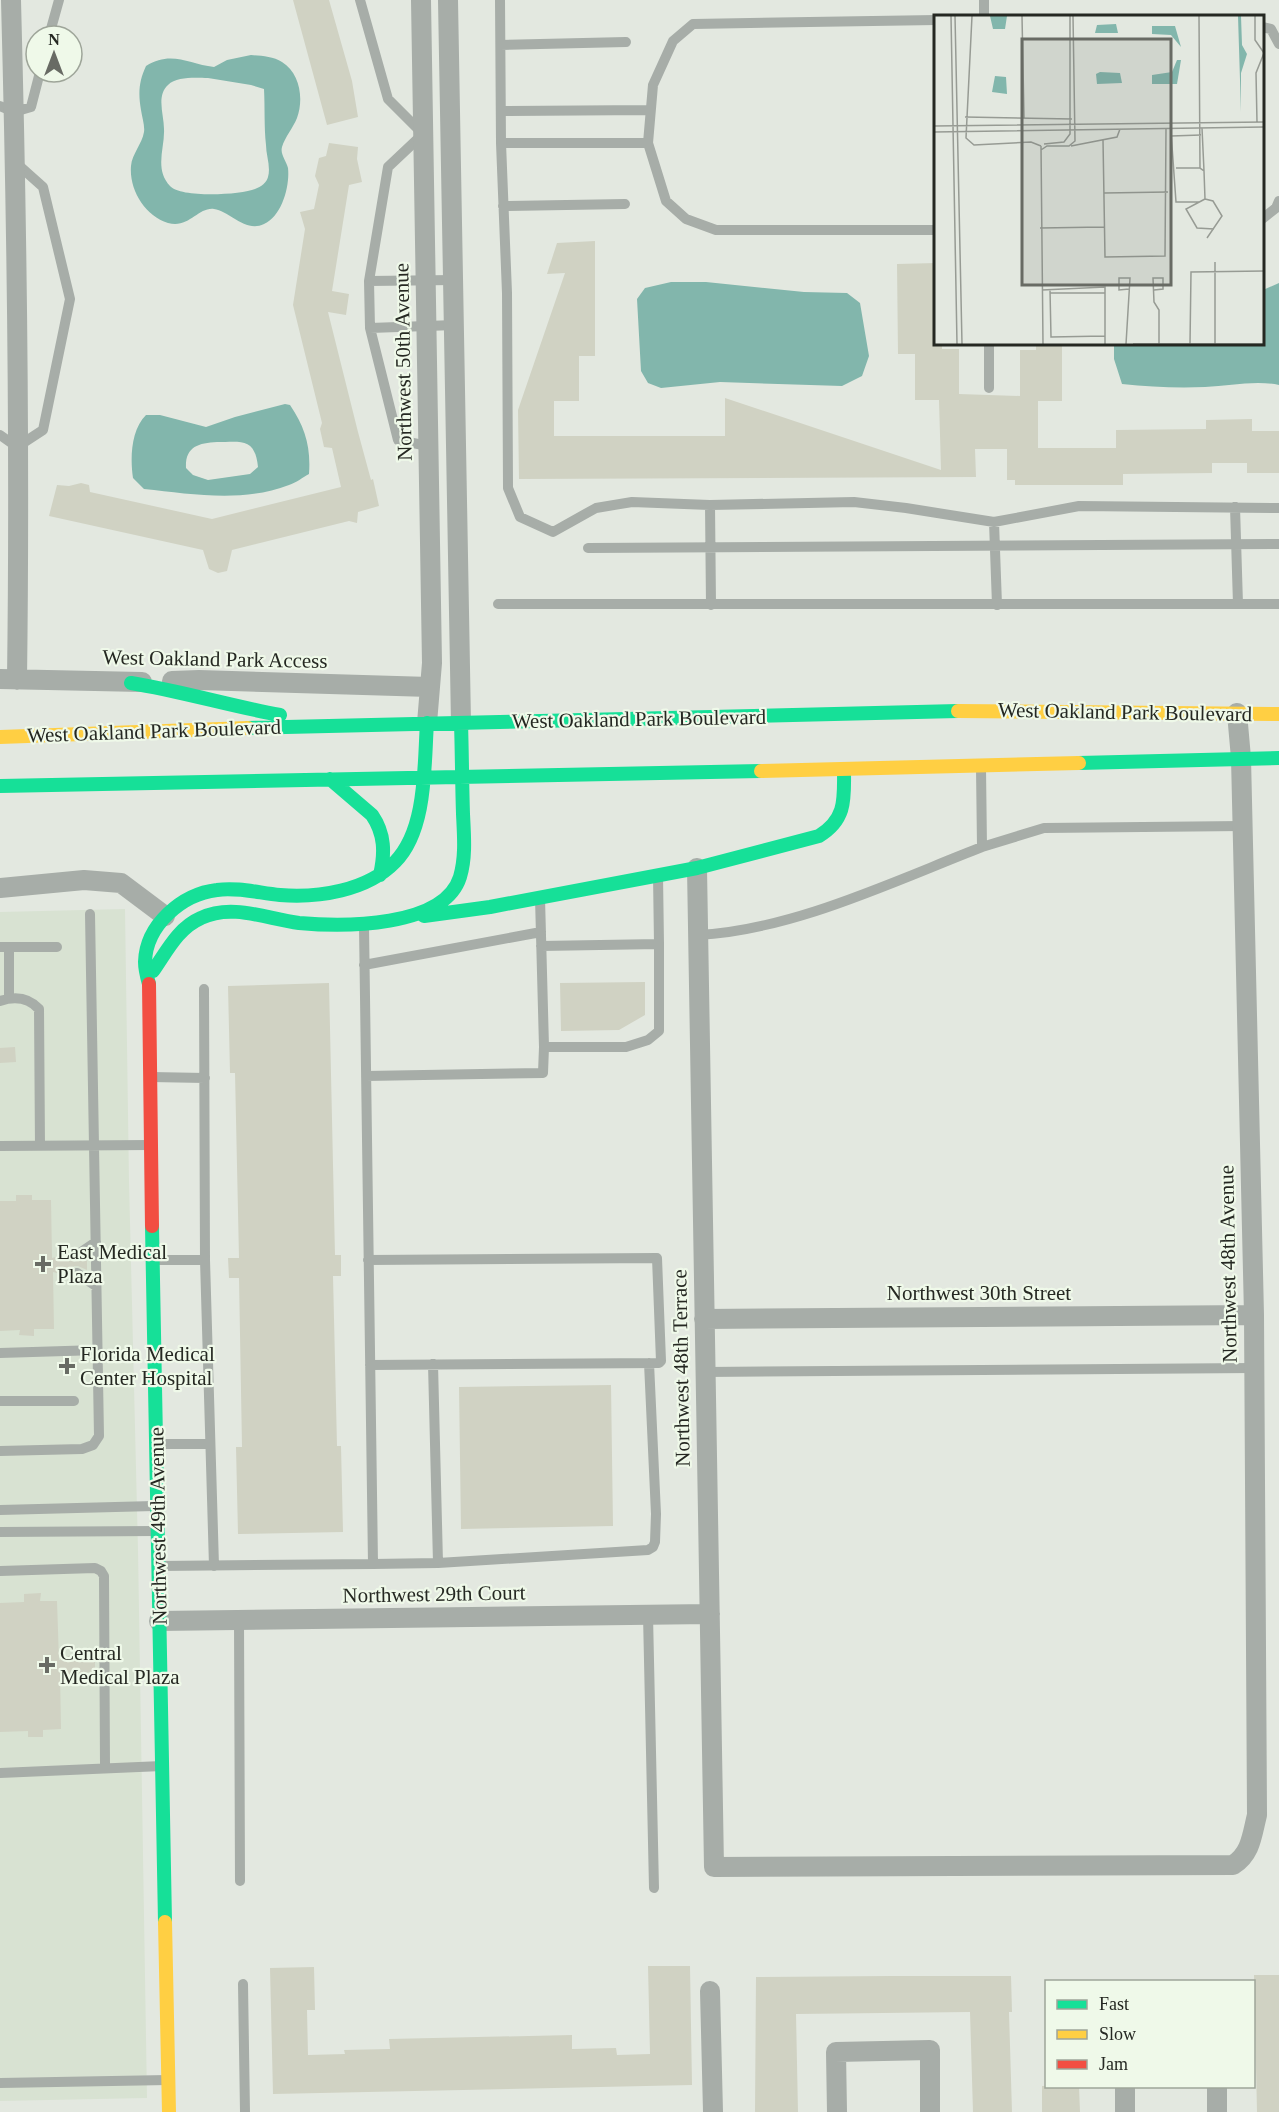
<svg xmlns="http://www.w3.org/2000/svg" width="1279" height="2112" viewBox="0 0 1279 2112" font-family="'Times New Roman',serif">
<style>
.built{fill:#d8e2d2}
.water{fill:#82b6ac;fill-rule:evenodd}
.building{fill:#d0d2c3}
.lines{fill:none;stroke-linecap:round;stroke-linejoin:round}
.lane{stroke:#a7ada8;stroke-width:10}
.street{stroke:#a7ada8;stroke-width:20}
.fast{stroke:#16e098;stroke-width:14}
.slow{stroke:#ffcf43;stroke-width:14}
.jam{stroke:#f24e42;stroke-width:14}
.poi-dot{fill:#686b64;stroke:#eff9e9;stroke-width:2}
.labels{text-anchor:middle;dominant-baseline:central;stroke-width:4.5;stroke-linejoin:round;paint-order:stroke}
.street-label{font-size:21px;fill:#252822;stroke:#eff9e9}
.poi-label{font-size:21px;fill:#252822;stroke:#eff9e9;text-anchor:start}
.inset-road{fill:none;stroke:#979b94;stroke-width:1.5}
.view{fill:#686b64;fill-opacity:0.15;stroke:#686b64;stroke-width:3}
.inset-edge{fill:none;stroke:#252822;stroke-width:3}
</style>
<rect width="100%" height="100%" fill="#e3e8e0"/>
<path class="built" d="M125,909L129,1181L138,1550L147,2098L0,2101V912Z"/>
<path class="water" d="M251,55C261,56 273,56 282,62C300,73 304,99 297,118C293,128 285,137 282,147C280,154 286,160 288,168C290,186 282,216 264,224C245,233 230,211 214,209C198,207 189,229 168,223C145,216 129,190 131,166C132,154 142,144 144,132C145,126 142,117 141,110C138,93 139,81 146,66C171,50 189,64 214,67L227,60ZM208,78L251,85L264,89C265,108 264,126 266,145C266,155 271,167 268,177C267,182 261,187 255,189C241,195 180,198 170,186C154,169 165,148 164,129C164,115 156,96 168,85C177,76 196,78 208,78Z
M671,282H706L804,292L847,293L860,303L869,356L862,376L842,386L720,382L661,388L648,383L641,371L637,299L645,288Z
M1279,283V385C1255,380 1230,386 1205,387C1177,388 1150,387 1122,384L1114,359V344H1262L1263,290Z
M285,404L290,405C305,427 311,447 309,474C303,477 296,483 289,485C242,503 192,494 144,489L133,478C130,458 131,430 146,415H160L206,427L235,417ZM217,442C241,442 255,437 258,467L250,474L208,480L193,475L186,468C185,447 198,443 217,442Z"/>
<path class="building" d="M293,0H329L352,81L358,117L327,125Z
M329,143L358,147L357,159L362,182L349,185L332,291L349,294L346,315L328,312L358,432L371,480L373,479L379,506L358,512L357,523L349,521L232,550L227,571L218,573L209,569L203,550L49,516L57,485L69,486L81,483L89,485L90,492L212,519L341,487L332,448L324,447L320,429L322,423L293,305L305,229L300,212L314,209L319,185L315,176L319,158L326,156Z
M595,241V356H579V401H554V436H725V398L941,470L939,400H915V354H898L897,264L936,263V344H942V349H959V394L1020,396V350H1036V344H1062V401H1038V448H1116V430L1206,429V420L1252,419V431H1279V473H1247V463H1212V473L1123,474V485H1015V480H1007V449H975L976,477L519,479L518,410L565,273L547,274L557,243Z
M645,982V1015L619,1030L561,1031L560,983Z
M329,983L335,1255H341V1276H333L337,1446H341L343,1532L238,1534L236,1447H242L239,1278H229L228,1258H239L235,1073H230L228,986Z
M15,1047L16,1062L0,1063V1048Z
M16,1195H32V1200H51L52,1258L70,1253L71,1259L74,1262L87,1258V1270L78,1266H74L71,1269L70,1276L53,1272L54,1329H34V1336L19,1335L20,1330L0,1331V1201H16Z
M611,1385L613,1526L461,1529L459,1387Z
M41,1593L40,1601H57L59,1660L76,1653L95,1659V1670L77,1676L60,1674L61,1729L43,1730V1737H28V1731L0,1732V1603L24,1602V1594Z
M648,1966H690L692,2085L273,2094L270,1968L314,1967L315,2010H307L308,2055L345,2054L344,2050L390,2049L389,2039L572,2035V2049L616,2048L617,2055L650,2054Z
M1254,1975H1279V2112H1257Z
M891,1976H1011L1012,2012H1009L1012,2112H973L970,2012L796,2014L798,2112H755L756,1977Z
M1042,2086H1079L1080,2112H1042Z"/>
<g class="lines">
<path class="lane" d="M360,0L388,99L423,134L388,167L369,281L370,328L398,440L428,446
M500,0L501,143L507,293L508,488L520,517L553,532L596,508L632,502L710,505L854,502L906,508L994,522L1079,506L1279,508
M984,0V16
M936,20L693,24L673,41L653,85L648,143L666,201L686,219L716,230H936
M1262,27L1271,29L1279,44
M49,36L59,0
M501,45L626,42
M0,106L14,112L31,107L40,72
M501,111L650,110
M501,143H648
M503,206L625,204
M1262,219L1276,208L1279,201
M369,281L454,280
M370,328L455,325
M989,388V344
M0,435L17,447L43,430L70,299L43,187L15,162
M710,505L711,605
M1235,507L1238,604
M994,522L997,605
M588,548L1279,544
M498,604H1279
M982,847L1044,828L1242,826
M658,875L659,944
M540,898L544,1047H626L648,1040L659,1031V944L541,946
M698,935C793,930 894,881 982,847L981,768
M0,947H9V998
M9,947H57
M364,965L541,932
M204,989L205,1260L214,1566
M0,1001C15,996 28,997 39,1009L40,1146
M366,1076L543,1073L544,1047
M151,1077L205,1078
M0,1146L150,1145
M77,1255L96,1242
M154,1260H205
M368,1260L657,1258L661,1361L659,1363L370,1365
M77,1273L96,1286
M0,1353L98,1350
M705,1372L1254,1368
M0,1401H74
M156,1444H209
M0,1451L82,1449L93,1445L99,1436L90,914
M0,1510L154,1506
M0,1532L156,1531
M438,1563L648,1550L653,1547L655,1542L656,1514L649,1363
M373,1564L438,1563L433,1364
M160,1566L373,1564L364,926
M0,1571L95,1568L101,1571L104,1576L105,1767
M648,1615L654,1888
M239,1620L240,1881
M0,1773L162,1766
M243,1984L245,2112
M0,2083L168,2080"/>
<path class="street" d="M11,0C17,226 20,453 17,680
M421,0L432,663L427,723
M448,0L461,723
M0,679L142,682
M172,681L199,680L430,687
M697,868L714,1867L1233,1865C1251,1854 1252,1835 1257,1815L1254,1315L1241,758L1237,713
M0,888L84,880L121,883L165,916
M704,1319L1254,1315
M159,1621L710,1614
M710,1991L713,2112
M1125,2086V2112
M1217,2086V2112
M837,2112L836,2052L930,2050V2112"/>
<path class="fast" d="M131,683C181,691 230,706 280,715
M248,728L958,711
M1079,763L1279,758
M330,779L372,815C385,834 385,853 380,875
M0,786L761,771
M424,916L490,907L697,868L819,836C847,819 844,798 844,769
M153,971C167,951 178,928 201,918C232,903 267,919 299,923C342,927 444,928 460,877C466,857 464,835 463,814C462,784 462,753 461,723
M149,984C147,977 145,969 145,962C146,925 182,894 217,890C238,887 259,893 280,895C318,898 367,891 395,862C427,830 424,765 427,723
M152,1226L165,1922"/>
<path class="slow" d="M958,711L1279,714
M0,737L248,728
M761,771L1079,763
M165,1922L169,2112"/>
<path class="jam" d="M149,984L152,1226"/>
</g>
<g class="poi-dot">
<path d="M40 1255h6v6h6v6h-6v6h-6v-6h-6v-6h6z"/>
<path d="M64 1357h6v6h6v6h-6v6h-6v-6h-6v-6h6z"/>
<path d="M44 1656h6v6h6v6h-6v6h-6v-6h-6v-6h6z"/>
</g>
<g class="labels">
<g class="street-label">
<text transform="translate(403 362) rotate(-91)">Northwest 50th Avenue</text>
<text transform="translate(215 659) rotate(1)">West Oakland Park Access</text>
<text transform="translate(1125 712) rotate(1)">West Oakland Park Boulevard</text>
<text transform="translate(639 719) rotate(-1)">West Oakland Park Boulevard</text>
<text transform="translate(154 731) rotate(-2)">West Oakland Park Boulevard</text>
<text transform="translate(1228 1264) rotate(-91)">Northwest 48th Avenue</text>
<text x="979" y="1293">Northwest 30th Street</text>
<text transform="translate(681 1368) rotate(-91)">Northwest 48th Terrace</text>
<text transform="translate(158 1526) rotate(-91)">Northwest 49th Avenue</text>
<text transform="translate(434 1594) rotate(-1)">Northwest 29th Court</text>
</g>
<g class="poi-label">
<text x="57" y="1252">East Medical<tspan x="57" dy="24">Plaza</tspan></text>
<text x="80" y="1354">Florida Medical<tspan x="80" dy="24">Center Hospital</tspan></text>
<text x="60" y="1653">Central<tspan x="60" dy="24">Medical Plaza</tspan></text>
</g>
</g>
<g transform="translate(934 15)">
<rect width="330" height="330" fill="#e3e8e0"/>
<path d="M56,1H73L71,14H59ZM304,1H307L308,30L313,39L307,58V97ZM182,9L184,18H161L163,10ZM218,11H241L247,32L237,20L218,19ZM243,45H247L243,69H218V60L238,57ZM166,57L186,58L188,68L163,69L162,59ZM61,61L72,62L73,79L58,77Z" fill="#82b6ac"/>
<path class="inset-road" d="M17,1L23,329M21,1L28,329M38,1L32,123L40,130L97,127L107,131M88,1L90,103M265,1L266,153L270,156L271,184M321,1V25L330,38M31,102L138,104M323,107L322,58L330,38M0,111L330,107M268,113L270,156M0,117L330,112M237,117L242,187H265M237,121L267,120M169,125L171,242L231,241L232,114M110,129L130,127L136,119V1M107,131L109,329M137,131L183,122L186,114M107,135L113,131H135L141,126L139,1M242,153H266M170,178L234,177M271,184L252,194L263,213L280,214M271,184L279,186L288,201L273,223M106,213L170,212M108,275L171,272V329M116,275L117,322L171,321M220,275L229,274V263H219L220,287L225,295V329M116,278H171M192,329L196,263H185V275L195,274M199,329H330M256,329L257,257L330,256M281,329V247"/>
<path class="view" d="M88,24H237V270H88Z"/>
<rect width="330" height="330" class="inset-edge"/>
</g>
<rect x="1045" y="1980" width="210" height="108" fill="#eff9e9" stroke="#9ea599" stroke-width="1.5"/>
<rect x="1057" y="2000" width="30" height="9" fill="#16e098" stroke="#9ea599" stroke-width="1.5"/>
<text x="1099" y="2010" font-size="18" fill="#252822">Fast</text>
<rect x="1057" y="2030" width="30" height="9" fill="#ffcf43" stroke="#9ea599" stroke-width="1.5"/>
<text x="1099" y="2040" font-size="18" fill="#252822">Slow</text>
<rect x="1057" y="2060" width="30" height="9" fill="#f24e42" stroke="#9ea599" stroke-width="1.5"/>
<text x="1099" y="2070" font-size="18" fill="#252822">Jam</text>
<g transform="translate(54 54)"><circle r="28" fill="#eff9e9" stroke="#9ea599" stroke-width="1.5"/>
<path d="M0-4.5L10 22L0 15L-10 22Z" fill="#686b64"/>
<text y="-9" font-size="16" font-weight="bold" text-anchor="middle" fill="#252822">N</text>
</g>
</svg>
